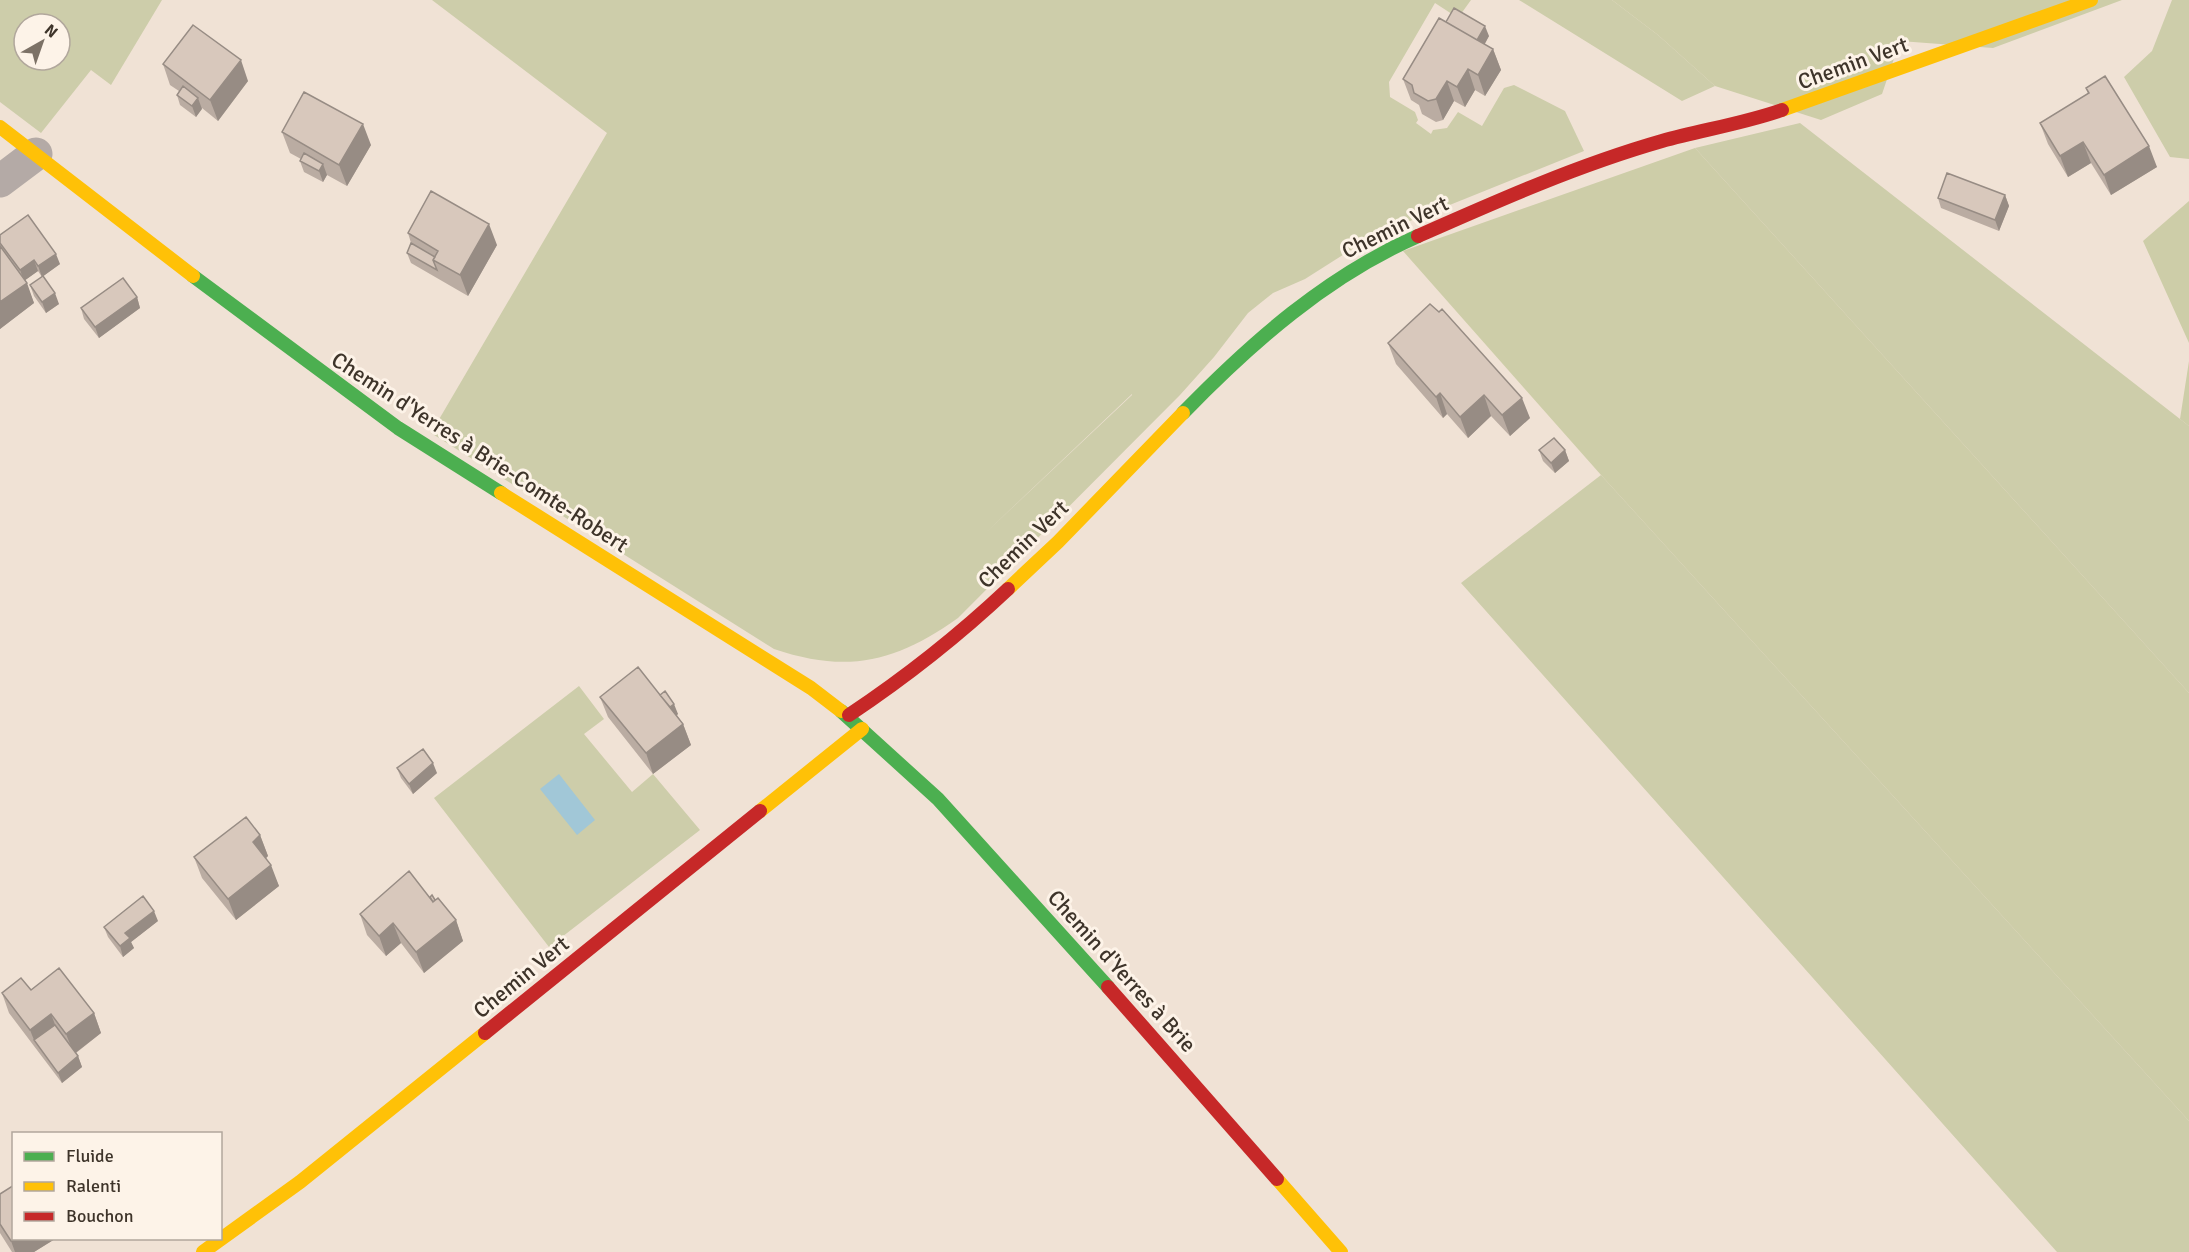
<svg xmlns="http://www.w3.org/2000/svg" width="2189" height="1252" viewBox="0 0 2189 1252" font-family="Signika,sans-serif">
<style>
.green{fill:#cdcdaa;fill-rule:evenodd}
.forest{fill:#cdcda8}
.water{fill:#a1c7d7}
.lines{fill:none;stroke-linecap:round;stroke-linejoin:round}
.street{stroke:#b4aaa6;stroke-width:33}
.fast{stroke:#4caf50;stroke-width:14}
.slow{stroke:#ffc107;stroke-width:14}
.jam{stroke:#c62828;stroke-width:14}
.wall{fill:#baaca2}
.shaded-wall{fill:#978c84}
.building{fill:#d8c8bc;stroke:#978c84;stroke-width:1.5}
.labels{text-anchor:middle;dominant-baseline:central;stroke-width:6;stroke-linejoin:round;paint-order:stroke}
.street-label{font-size:22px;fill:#3e342a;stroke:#fdf3e8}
</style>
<rect width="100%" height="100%" fill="#f0e2d5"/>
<path class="green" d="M0,0H162L111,85L91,70L41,133L0,102ZM24,24H60V60H24Z
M432,0H1471L1458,18L1435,3L1389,82L1390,97L1415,112L1418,120L1416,123L1431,134L1433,130L1447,128L1458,112L1482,126L1504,88L1514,85L1565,111L1584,151L1405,223L1357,246L1305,279L1273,293L1248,313L1214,357L1180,395L958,618C896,662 848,674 774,649L431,433L607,133ZM1132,394V395L978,540Z
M1519,0H1612L1658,35L1715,86L1682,101Z
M2172,0H2189V159L2170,157L2124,77L2152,51Z
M1800,123L2189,426V693L1695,148Z
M1601,475L2189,1121V1252H2057L1461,583Z
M579,686L604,719L584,734L632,792L653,774L700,830L549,947L434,798Z"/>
<path class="forest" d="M1612,0H2122L1993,48L1900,41L1882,94L1821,120L1715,86L1658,35Z
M1695,148L2189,693V1121L1601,475L1403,251Z
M2189,201V343L2143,241Z
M2189,361V426L2180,419Z"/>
<path class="water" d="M559,774L595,820L577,835L540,789Z"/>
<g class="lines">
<path class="street" d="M0,181L36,154"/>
<path class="fast" d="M193,276L398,428L501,493
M1183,413C1252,342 1327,276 1418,236
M841,711L938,799L1108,987"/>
<path class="slow" d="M1782,110L2091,0
M0,127L193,276
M501,493L811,688L841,711
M1008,589L1058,542L1183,413
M760,811L862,729
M1277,1179L1341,1252
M203,1252L300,1182L485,1033"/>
<path class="jam" d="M1418,236C1497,201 1578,165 1662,141C1701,130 1742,124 1782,110
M849,715C906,677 958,636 1008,589
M1108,987L1277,1179
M485,1033L760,811"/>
</g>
<path class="wall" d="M1446,22L1489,36L1484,44L1493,49L1501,70L1485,96L1475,90L1465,107L1454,101L1443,120L1436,122L1422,114L1419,105L1411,100L1403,79Z
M163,64L248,81L218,121L202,108L196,117L180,105L177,95L179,91L170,85Z
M2086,88L2157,167L2111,195L2091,163L2068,177L2048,144L2040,123L2088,94Z
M282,132L371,145L347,186L327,175L323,182L304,172L300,161L301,159L290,153Z
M2005,195L2009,206L1999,231L1941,208L1938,198Z
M408,233L497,245L468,296L411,263L407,253L411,243Z
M0,235L60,264L42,277L38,271L25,280L34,303L0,329Z
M30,285L59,304L46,313L34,296Z
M137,297L140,308L99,338L84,319L81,308Z
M1388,343L1530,418L1510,436L1491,416L1468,438L1447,414L1443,418L1396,364Z
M1539,450H1565L1569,461L1555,473L1543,461Z
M660,695L678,714L677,715L683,724L691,745L653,774L608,717L600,697Z
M397,768L437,773L413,794L401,778Z
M260,835L268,856L266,858L279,886L236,920L202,878L194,857Z
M430,897L435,900L456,920L463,941L424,973L401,943L386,956L367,935L360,914Z
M158,921L131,942L134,948L123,957L108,937L104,927Z
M31,990L94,1013L101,1033L76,1053L78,1056L82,1067L62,1083L9,1013L2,993Z
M0,1194L14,1239H55L34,1252H12L0,1233Z"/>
<path class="shaded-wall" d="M1485,26L1489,36L1478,57L1474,46Z
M1493,49L1501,70L1485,96L1478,75Z
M241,60L248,81L218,121L210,100Z
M1468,69L1475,90L1465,107L1457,87Z
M1447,81L1454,101L1443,120L1436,99Z
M198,98L202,109L196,117L192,106Z
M363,124L371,145L347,186L339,165Z
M2083,142L2091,163L2068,177L2060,156Z
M2149,146L2157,167L2111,195L2104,175Z
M323,164L327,175L323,182L319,171Z
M2005,195L2009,206L1999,231L1995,220Z
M489,224L497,245L468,296L460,275Z
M56,254L60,264L42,277L38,266Z
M34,260L38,271L24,281L20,270Z
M27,283L34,303L0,329V302Z
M55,293L59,304L46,313L42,302Z
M137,297L140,308L99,338L95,327Z
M1440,393L1447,414L1443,418L1436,397Z
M1484,395L1491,416L1468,438L1460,417Z
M1522,398L1530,418L1510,436L1502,415Z
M1565,450L1569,461L1555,473L1551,463Z
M674,704L678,714L671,720L668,709Z
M683,724L691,745L653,774L646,753Z
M433,763L437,773L413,794L409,784Z
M260,835L268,856L261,863L253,842Z
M271,865L279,886L236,920L228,899Z
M154,911L158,921L131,942L134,948L123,957L120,946L125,933Z
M456,920L463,941L424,973L416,952Z
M393,923L401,943L386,956L379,936Z
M94,1013L101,1033L74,1054L66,1034Z
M51,1014L59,1035L34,1040L30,1030Z
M78,1056L82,1067L62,1083L58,1073Z
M15,1239H55L34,1252H15L11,1241Z"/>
<path class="building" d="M1454,8L1485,26L1477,40L1446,22Z
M1439,18L1493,49L1478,75L1468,69L1457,87L1447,81L1436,99L1428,101L1414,93L1412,85L1403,79Z
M193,25L241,60L210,100L163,64Z
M2105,76L2149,146L2104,175L2083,142L2060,156L2040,123L2089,93L2086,88Z
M183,86L198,98L192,106L177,95Z
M304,92L363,124L339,165L282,132Z
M304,153L323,164L319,171L300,161Z
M1947,173L2005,195L1995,220L1938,198Z
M431,191L489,224L460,275L433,260L438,251L408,233Z
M28,215L56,254L38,266L34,260L20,270L0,243V235Z
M411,243L435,257L433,260L437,270L407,253Z
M0,246L27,283L0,302Z
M43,276L55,293L42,302L30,285Z
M123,278L137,297L95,327L81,308Z
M1430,304L1439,312L1442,309L1522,398L1502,415L1484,395L1460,417L1440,393L1436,397L1388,343Z
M1554,438L1565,450L1551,463L1539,450Z
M638,667L683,724L646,753L600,697Z
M665,691L674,704L670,707L660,695Z
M423,749L433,763L409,784L397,768Z
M246,817L260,835L253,842L271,865L228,899L194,857Z
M409,871L433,902L438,898L456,920L416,952L393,923L379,936L360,914Z
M432,895L435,900L433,902L430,897Z
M143,896L154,911L125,933L130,938L120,946L104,927Z
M59,968L94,1013L66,1034L51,1014L30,1030L2,993L21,978L31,990Z
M55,1025L78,1056L58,1073L34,1040Z
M14,1185V1239H15L11,1241L0,1224V1194Z"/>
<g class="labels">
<g class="street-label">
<text transform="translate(1853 63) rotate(-20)">Chemin Vert</text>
<text transform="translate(1395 227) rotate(-26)">Chemin Vert</text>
<text transform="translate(480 452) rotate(33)">Chemin d'Yerres à Brie-Comte-Robert</text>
<text transform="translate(1023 544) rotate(-44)">Chemin Vert</text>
<text transform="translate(1122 971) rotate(48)">Chemin d'Yerres à Brie</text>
<text transform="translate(521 977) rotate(-39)">Chemin Vert</text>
</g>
</g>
<rect x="12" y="1132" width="210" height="108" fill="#fdf3e8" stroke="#b1a79c" stroke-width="1.5"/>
<rect x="24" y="1152" width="30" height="9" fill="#4caf50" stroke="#b1a79c" stroke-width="1.5"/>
<text x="66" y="1162" font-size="18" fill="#3e342a">Fluide</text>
<rect x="24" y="1182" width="30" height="9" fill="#ffc107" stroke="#b1a79c" stroke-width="1.5"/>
<text x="66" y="1192" font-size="18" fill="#3e342a">Ralenti</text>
<rect x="24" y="1212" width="30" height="9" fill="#c62828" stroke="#b1a79c" stroke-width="1.5"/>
<text x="66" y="1222" font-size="18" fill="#3e342a">Bouchon</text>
<g transform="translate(42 42) rotate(40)"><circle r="28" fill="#fdf3e8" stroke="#b1a79c" stroke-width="1.5"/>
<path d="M0-4.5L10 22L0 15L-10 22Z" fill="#7c7166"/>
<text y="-9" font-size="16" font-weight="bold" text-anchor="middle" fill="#3e342a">N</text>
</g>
</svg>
